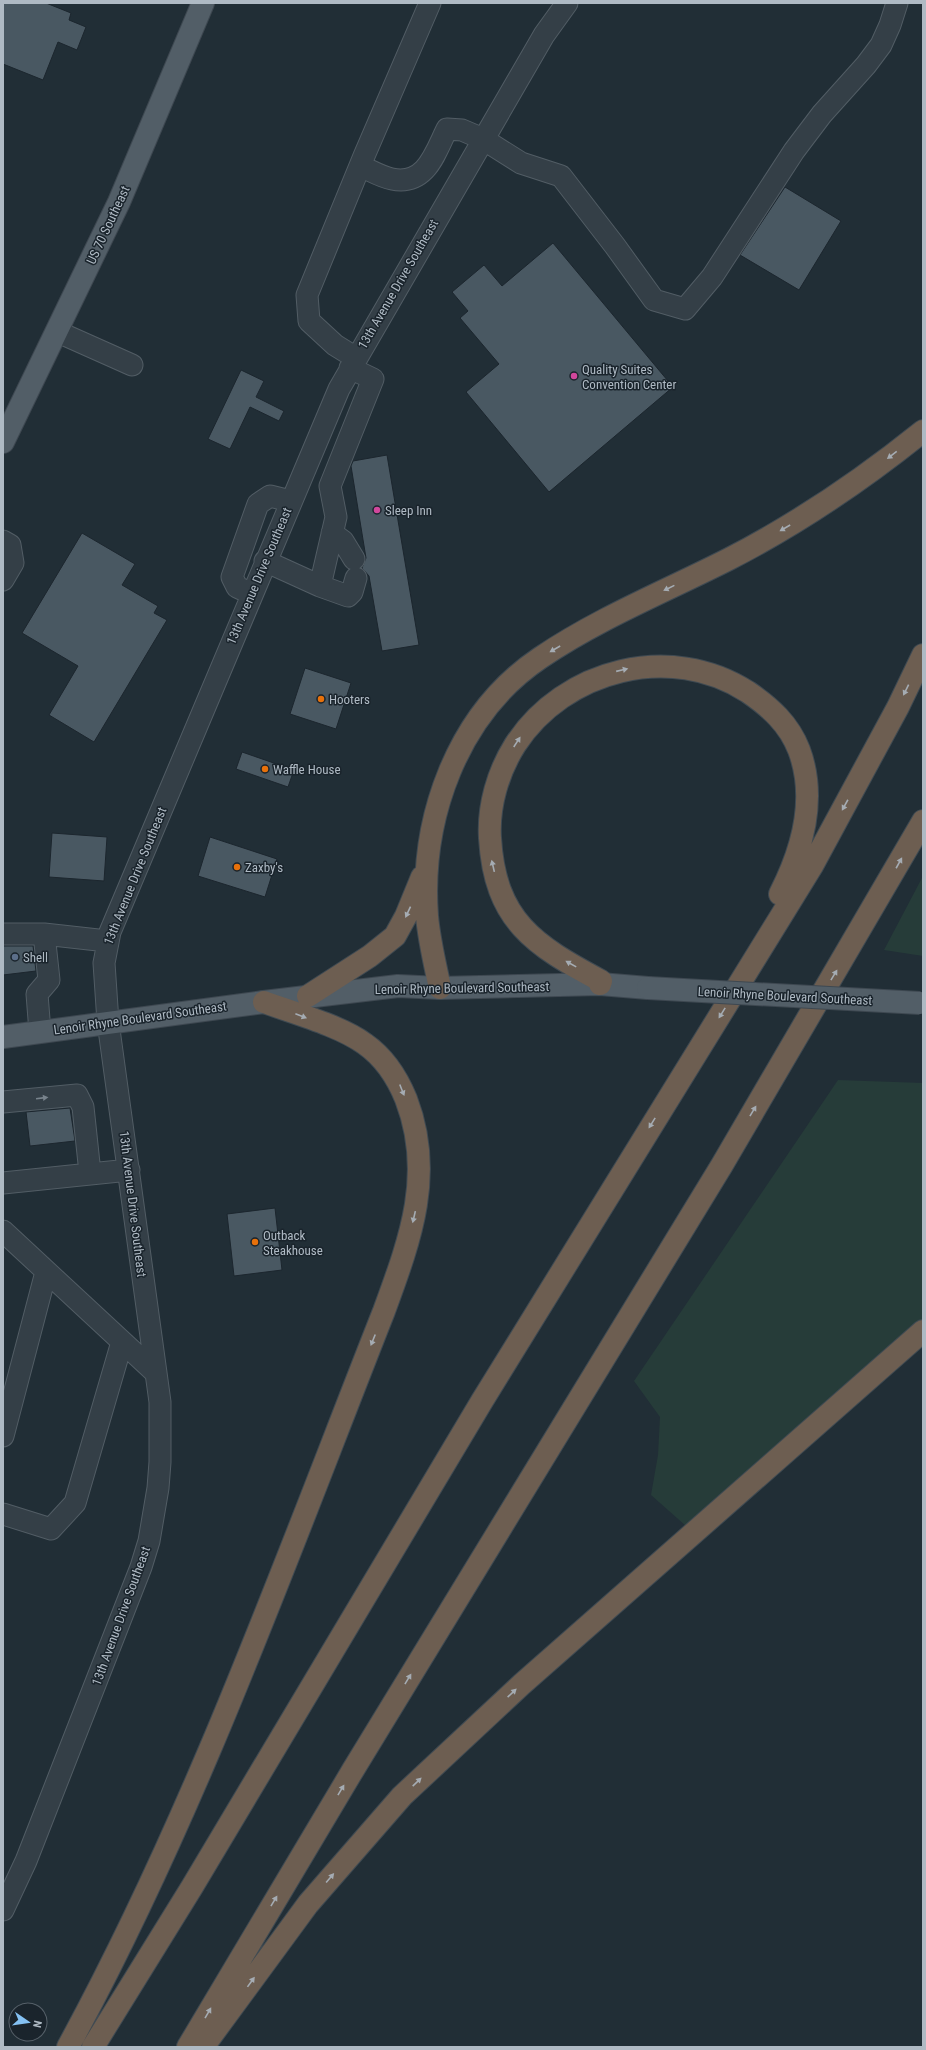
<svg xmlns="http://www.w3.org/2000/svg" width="926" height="2050" viewBox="0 0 926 2050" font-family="'Roboto Condensed',sans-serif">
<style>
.green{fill:#263c39}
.building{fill:#495862;stroke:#1c262e}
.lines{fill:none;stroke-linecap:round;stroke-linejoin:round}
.minor-casing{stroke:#525d65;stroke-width:23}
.major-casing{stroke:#3e4851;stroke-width:24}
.highway-casing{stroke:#3f4a52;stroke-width:24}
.minor{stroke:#343f47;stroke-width:21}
.major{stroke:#525e67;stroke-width:22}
.highway{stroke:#6d5e51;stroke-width:22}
.major-bridge-casing{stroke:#3e4851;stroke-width:24;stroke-linecap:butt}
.major-bridge{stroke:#525e67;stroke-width:22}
.oneway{fill:#a5acb3}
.oneway2{fill:#78838c}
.hotel-dot{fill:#d1479c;stroke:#1a242c;stroke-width:1.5}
.food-dot{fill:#e8710a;stroke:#1a242c;stroke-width:1.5}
.service-dot{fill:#5c6f8a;stroke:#1a242c;stroke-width:1.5}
.labels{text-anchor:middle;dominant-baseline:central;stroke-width:3;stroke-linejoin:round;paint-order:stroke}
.street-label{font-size:13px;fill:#afbac4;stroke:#1a242c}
.poi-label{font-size:13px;fill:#afbac4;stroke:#1a242c;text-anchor:start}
</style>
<rect width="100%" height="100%" fill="#212e36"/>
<path class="green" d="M923,876V956L884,950Z
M838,1080L923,1083V1329L686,1526L651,1495L658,1455L660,1417L634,1381Z"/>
<path class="building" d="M3,3H46L71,13L69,20L86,27L77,50L58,42L43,80L3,64Z
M785,187L841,221L799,290L740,255Z
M553,243L673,387L549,492L466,392L499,364L460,318L468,311L452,292L484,265L502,286Z
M241,370L264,381L256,397L284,411L279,421L250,407L230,449L208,439Z
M387,455L419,645L382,651L369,576L362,568L366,558L351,466L353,461Z
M82,533L135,564L122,585L158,606L154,613L167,620L94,742L49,715L78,666L22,633Z
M305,668L351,683L336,729L290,714Z
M242,752L294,770L288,787L236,769Z
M52,833L107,837L104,881L49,877Z
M210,837L277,859L265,897L198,876Z
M3,946H33L36,971L3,975Z
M70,1108L75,1141L30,1146L26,1112Z
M275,1208L282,1270L234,1276L227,1214Z"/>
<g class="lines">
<g class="minor-casing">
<path id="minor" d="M360,166C370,170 381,177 392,179C426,186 435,153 447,129L462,130L483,139L521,163L561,176L615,246L654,300L685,309L712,277L794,151L822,114L866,65L881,45L890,25L897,3
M58,332L132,365
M356,358L335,345L309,321L307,295L364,156L430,3
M332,533L343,541L354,559
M3,541L10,545L13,563L3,580
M265,561L320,586L336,517L330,486L373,379L350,368
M320,586L348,596L352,592L356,578
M252,594L237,587L232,577L258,504L270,496L290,501
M3,934H44L107,941
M40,1032L37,994L49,980L44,934
M3,1102L77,1095L83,1107L90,1173
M3,1183L129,1170
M3,1231L156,1373
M3,1436L46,1272
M3,1514L51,1529L75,1503L122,1342
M3,1910L26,1861L141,1567L149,1541L158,1488L160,1462V1402L108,1022L104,963L110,932L339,389L544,35L567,3"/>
</g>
<g class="major-casing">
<path id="major" d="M3,442L119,202L203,3
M3,1037L264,1002L398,986L440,988L600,984L648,988"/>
</g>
<g class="highway-casing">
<path id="highway" d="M600,984L601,981C534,945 495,921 490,838C488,806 498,772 515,745C564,669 671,642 748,692C770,707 789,724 799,750C817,798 802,851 780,894
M440,988C435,964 429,940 427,916C420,818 457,714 540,658C599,618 666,591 729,559C799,523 862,480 923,431
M308,996L370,956L395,936L406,916L422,877
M68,2047C196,1812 286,1559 384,1311C410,1240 435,1174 406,1099C397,1077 385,1058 365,1044C341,1026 294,1013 264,1002
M93,2047L192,1887L482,1401L812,866L898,707L923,655
M188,2047L353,1770L722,1165L923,821
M203,2047L308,1904L402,1796L522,1684L923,1331"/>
</g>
<use href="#minor" class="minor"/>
<use href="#major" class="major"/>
<use href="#highway" class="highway"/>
<g class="major-bridge-casing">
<path id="major-bridge" d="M648,988L920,1003"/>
</g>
<use href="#major-bridge" class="major-bridge"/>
</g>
<defs><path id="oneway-solid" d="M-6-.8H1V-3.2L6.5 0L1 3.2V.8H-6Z"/></defs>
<g class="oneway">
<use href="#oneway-solid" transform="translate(892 455) rotate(142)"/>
<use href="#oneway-solid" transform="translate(785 528) rotate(150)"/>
<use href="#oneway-solid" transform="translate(669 588) rotate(154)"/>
<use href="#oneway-solid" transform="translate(555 649) rotate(150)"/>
<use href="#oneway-solid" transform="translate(622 670) rotate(-13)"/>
<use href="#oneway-solid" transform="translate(906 690) rotate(116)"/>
<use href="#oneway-solid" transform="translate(517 742) rotate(-57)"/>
<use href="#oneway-solid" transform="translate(845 805) rotate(119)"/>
<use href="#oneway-solid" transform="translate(899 863) rotate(-61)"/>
<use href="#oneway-solid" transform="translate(493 866) rotate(-103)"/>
<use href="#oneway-solid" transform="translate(408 912) rotate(115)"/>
<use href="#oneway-solid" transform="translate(571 964) rotate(-151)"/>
<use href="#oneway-solid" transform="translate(834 975) rotate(-59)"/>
<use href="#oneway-solid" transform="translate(722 1013) rotate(122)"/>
<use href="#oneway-solid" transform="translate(301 1016) rotate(21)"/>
<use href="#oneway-solid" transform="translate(402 1090) rotate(68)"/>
<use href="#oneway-solid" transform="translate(753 1111) rotate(-59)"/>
<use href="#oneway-solid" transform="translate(652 1123) rotate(122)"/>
<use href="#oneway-solid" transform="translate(414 1217) rotate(103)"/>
<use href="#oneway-solid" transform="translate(373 1340) rotate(112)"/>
<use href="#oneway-solid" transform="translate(408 1679) rotate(-59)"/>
<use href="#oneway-solid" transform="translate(512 1693) rotate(-43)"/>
<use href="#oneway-solid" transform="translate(417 1782) rotate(-44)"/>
<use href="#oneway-solid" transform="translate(341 1790) rotate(-59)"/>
<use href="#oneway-solid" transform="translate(330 1878) rotate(-50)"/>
<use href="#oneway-solid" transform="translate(274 1901) rotate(-59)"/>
<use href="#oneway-solid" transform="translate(251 1982) rotate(-54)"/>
<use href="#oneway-solid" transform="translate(208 2013) rotate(-60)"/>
</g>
<use class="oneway2" href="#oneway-solid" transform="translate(42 1098) rotate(-7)"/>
<g class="hotel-dot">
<circle cx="574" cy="376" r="4"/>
<circle cx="377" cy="510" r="4"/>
</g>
<g class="food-dot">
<circle cx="321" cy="699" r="4"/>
<circle cx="265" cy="769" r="4"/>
<circle cx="237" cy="867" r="4"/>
<circle cx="255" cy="1242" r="4"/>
</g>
<circle class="service-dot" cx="15" cy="957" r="4"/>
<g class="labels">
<g class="street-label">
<text transform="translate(108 225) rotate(-65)">US 70 Southeast</text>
<text transform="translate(398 284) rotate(-60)">13th Avenue Drive Southeast</text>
<text transform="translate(259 576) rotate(-67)">13th Avenue Drive Southeast</text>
<text transform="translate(135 876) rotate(-68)">13th Avenue Drive Southeast</text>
<text transform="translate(462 988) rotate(-1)">Lenoir Rhyne Boulevard Southeast</text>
<text transform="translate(785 996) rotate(3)">Lenoir Rhyne Boulevard Southeast</text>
<text transform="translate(140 1018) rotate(-8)">Lenoir Rhyne Boulevard Southeast</text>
<text transform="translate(133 1204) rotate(83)">13th Avenue Drive Southeast</text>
<text transform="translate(121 1616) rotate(-70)">13th Avenue Drive Southeast</text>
</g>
<g class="poi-label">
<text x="582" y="369">Quality Suites<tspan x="582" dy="15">Convention Center</tspan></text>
<text x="385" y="510">Sleep Inn</text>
<text x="329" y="699">Hooters</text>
<text x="273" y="769">Waffle House</text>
<text x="245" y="867">Zaxby's</text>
<text x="23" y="957">Shell</text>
<text x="263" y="1235">Outback<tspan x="263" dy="15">Steakhouse</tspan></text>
</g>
</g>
<rect width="926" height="2050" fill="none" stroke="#afbac4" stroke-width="8"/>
<g transform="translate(28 2022) rotate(103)"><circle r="19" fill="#1a242c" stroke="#566069"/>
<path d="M0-3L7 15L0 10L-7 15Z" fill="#84c1f3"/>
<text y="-6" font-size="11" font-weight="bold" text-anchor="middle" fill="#afbac4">N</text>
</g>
</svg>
